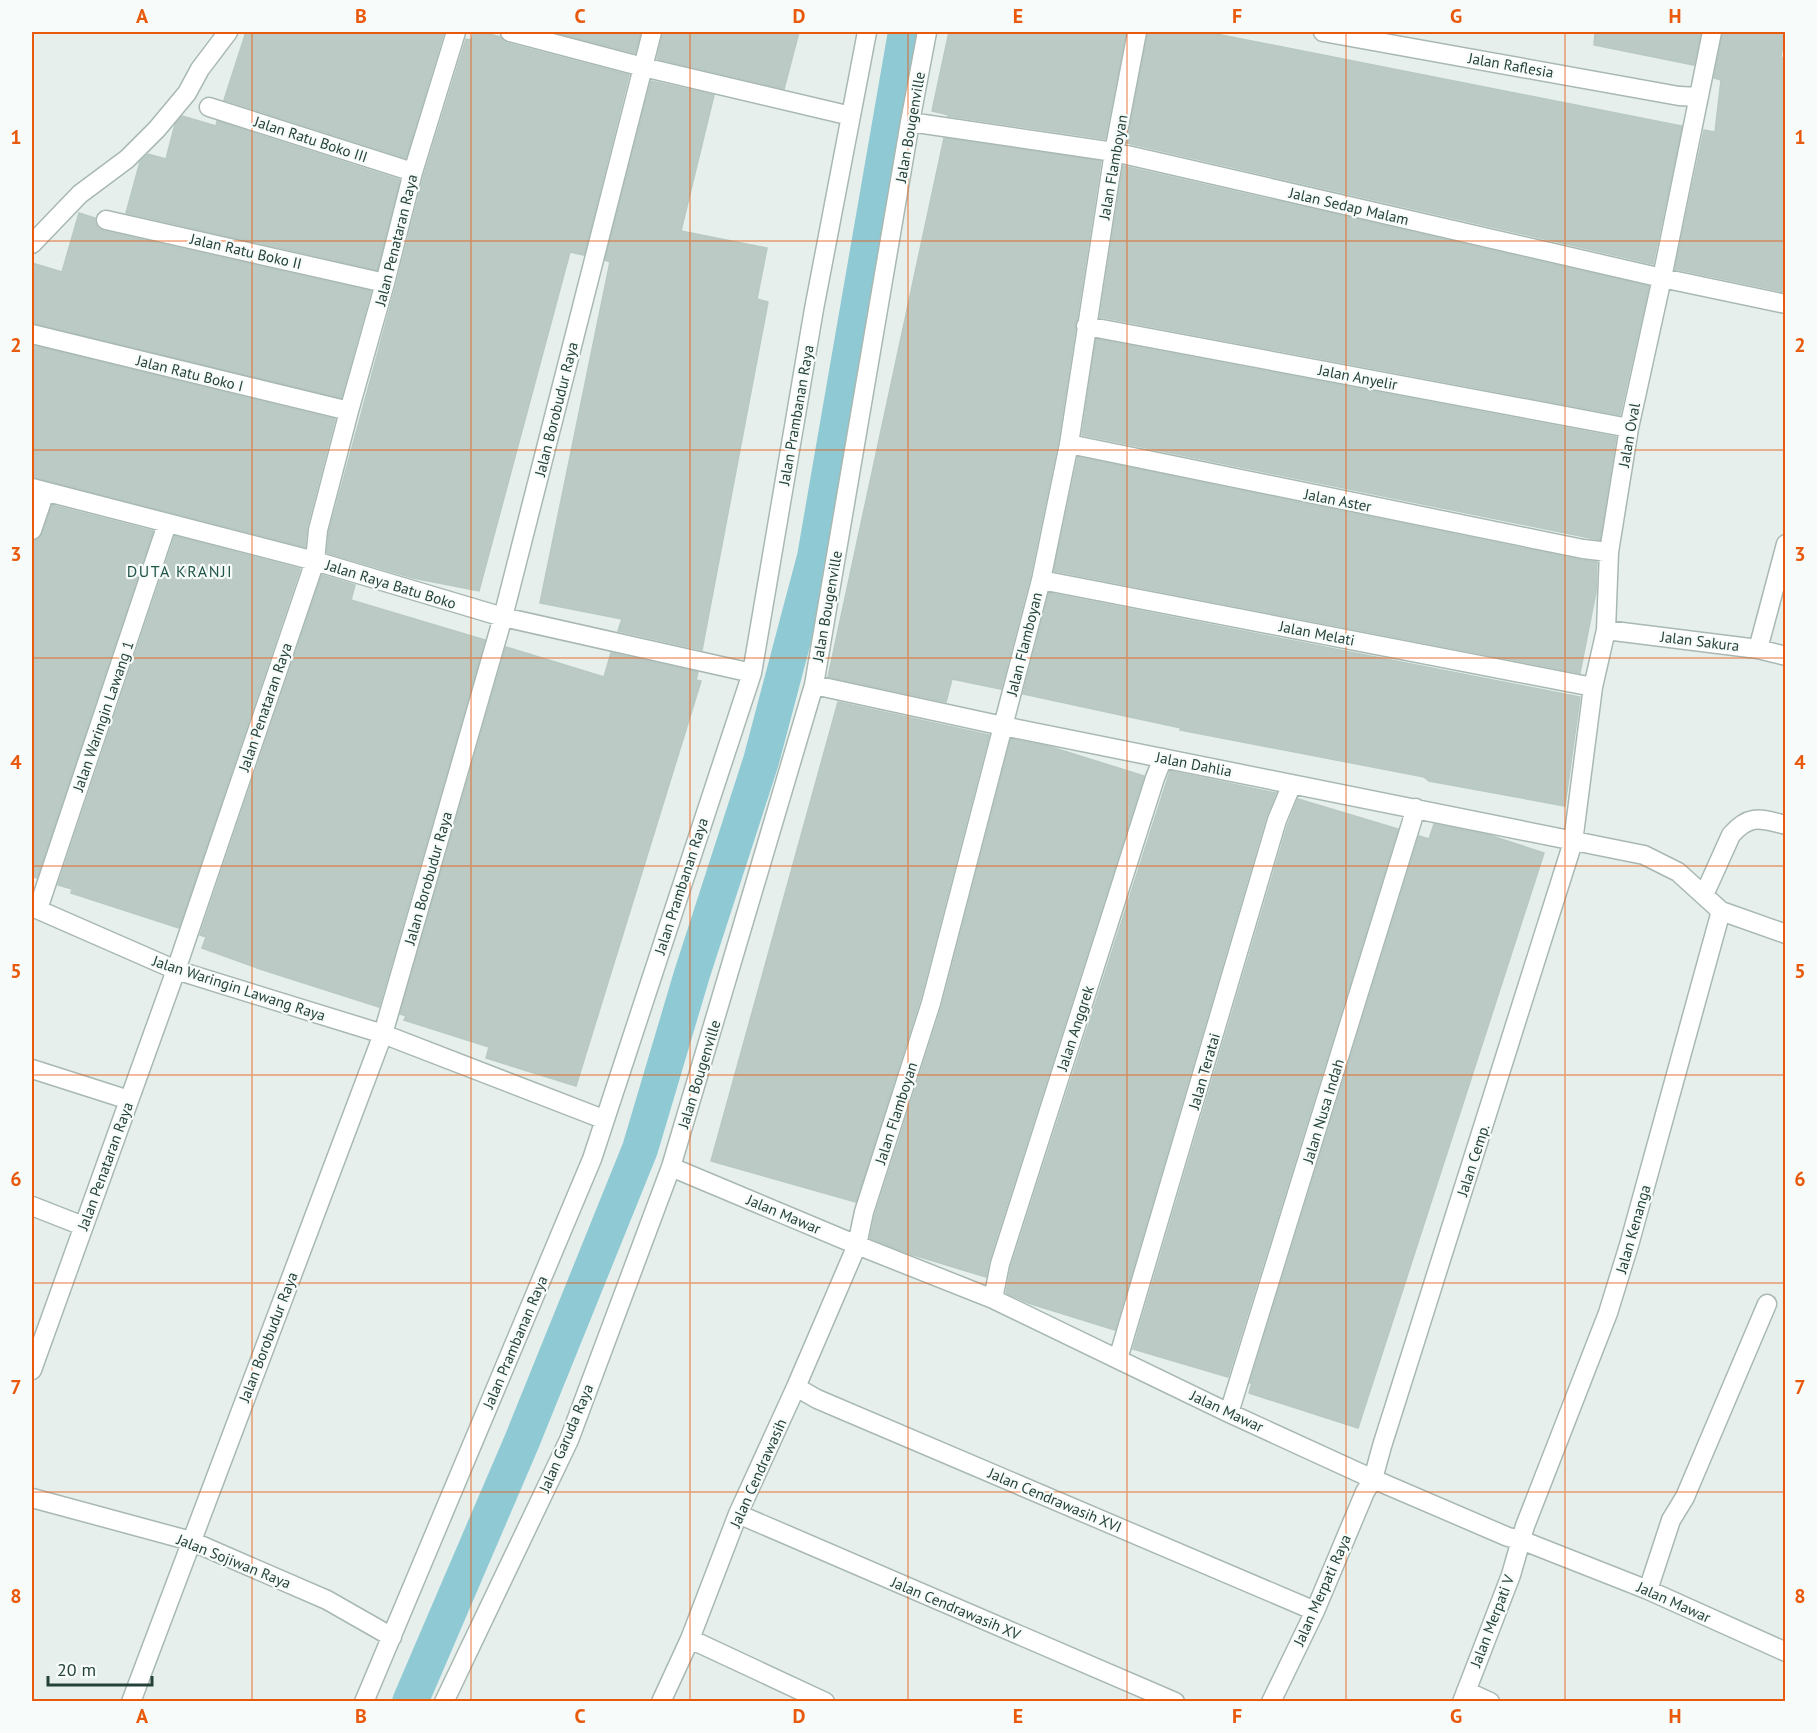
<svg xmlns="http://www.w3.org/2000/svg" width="1817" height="1733" viewBox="0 0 1817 1733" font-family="'PT Sans',sans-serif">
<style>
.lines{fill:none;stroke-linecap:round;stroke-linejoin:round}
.canal{stroke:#8ec9d4;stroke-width:36}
.building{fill:#bbcac4;stroke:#b8c9c2;stroke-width:1.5}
.minor-casing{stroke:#a8b8b2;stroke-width:21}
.minor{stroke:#fff;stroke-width:18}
.grid{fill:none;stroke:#e8590c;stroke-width:1.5;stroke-opacity:0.55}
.labels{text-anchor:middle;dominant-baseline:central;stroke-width:4.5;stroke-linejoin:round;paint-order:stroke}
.street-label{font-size:15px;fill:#24423a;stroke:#f7fbf9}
.neighbourhood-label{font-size:16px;letter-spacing:1.5px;fill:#1f5548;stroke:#f7fbf9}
.neatline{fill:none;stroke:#e8590c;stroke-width:2}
.grid-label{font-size:20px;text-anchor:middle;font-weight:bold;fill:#e8590c}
</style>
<rect width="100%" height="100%" fill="#e6efeb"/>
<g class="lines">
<path class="canal" d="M410,1702L522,1441L640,1149L692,974L761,761L815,557L906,32"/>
</g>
<path class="building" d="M246,32H444L406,158L224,100Z
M474,32H482L500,37L507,43L629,75L584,255L570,252L479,591L413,578L327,553L329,532L396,286L424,175L466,39L471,40Z
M552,32H641L635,53Z
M663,32H799L784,89L657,59Z
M949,32H1126L1105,139L948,116L949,115L932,111Z
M1148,32H1206L1682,126L1653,264L1127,143Z
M1595,32H1701L1694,65L1594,45Z
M1723,32H1785L1781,57L1785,58V292L1675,269L1704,130L1715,132L1721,80L1714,78Z
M651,81L714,95L681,231L767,248L757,299L768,302L702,650L618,631L622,619L540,603L610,262L605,260Z
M182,116L216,126L217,121L400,180L377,270L126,213L140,162L148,154L166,159L175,124Z
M944,138L1101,161L1058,442L1030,577L1001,689L952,679L946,702L828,677Z
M1123,166L1649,286L1620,415L1100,317Z
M79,213L95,218V223L98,228L104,231L371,291L341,398L32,323V263L62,272Z
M1096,339L1616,437L1600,540L1082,435Z
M32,345L335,419L307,527L305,547L32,477Z
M1078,457L1581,560L1597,562L1596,592L1580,673L1054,571Z
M52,505L153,531L37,878L32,876V541L39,539L42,534Z
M175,536L300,569L179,928L71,893L72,889L58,885Z
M322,575L355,585L351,600L485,640L379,1007L260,969L202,948L206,937L200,935Z
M1049,593L1580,697L1565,806L1429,781L1424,777L1409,774L1180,730L1181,728L1023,694Z
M506,647L604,677L611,653L698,672L696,680L701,681L576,1086L486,1058L489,1047L404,1020L406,1016L400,1014Z
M838,702L989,735L920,1000L856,1202L711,1161Z
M1011,739L1048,746L1144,776L989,1261L986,1277L907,1253L870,1238L875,1215L942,1006Z
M1170,771L1276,793L1266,817L1115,1330L1028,1303L1006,1293L1011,1267Z
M1298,799L1398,829L1228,1377L1133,1349L1288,824Z
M1434,824L1489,835L1544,853L1358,1428L1249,1393L1252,1383H1250L1419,836L1429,839Z"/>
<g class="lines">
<g class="minor-casing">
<path id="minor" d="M510,32L643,67L851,116
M1323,32L1679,96L1699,97
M209,107L413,172
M910,122L1114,152L1662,278L1786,304
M106,220L385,283
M32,244L80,194L127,159L157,129L187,93L200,69L228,32
M1086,326L1629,428
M32,334L349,411
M1069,444L1583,549L1609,552
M32,488L315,561L503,617L752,673
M32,530L45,492
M1041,580L1593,687
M1606,630L1758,649L1786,544
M1758,649L1786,656
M814,685L1003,726L1644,855L1678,872L1721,911L1786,934
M1704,895L1731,835C1750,813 1761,819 1786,825
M32,907L176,970L383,1034L603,1119
M38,909L167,524
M32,1069L129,1100
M671,1167L857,1245L993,1299L1229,1413L1373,1479L1508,1537L1521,1540L1648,1590L1786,1652
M32,1206L83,1226
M993,1299L1000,1264L1155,778L1163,758
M1118,1359L1277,820L1292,784
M32,1370L176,970L315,561L318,530L349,411L385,283L413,172L456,32
M796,1387L817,1399L1315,1611
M1229,1413L1416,808
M32,1498L191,1541L327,1600L392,1637
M738,1514L1175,1702
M1648,1590L1671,1520L1685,1497L1767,1304
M690,1639L825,1702
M1466,1691L1490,1702
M131,1702L383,1034L503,617L652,32
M364,1702L592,1159L752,673L814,309L867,32
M444,1702L569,1440L671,1167L814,685L910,122L927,32
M661,1702L690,1639L738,1514L796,1387L857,1245L864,1212L931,1003L1041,580L1069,444L1114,152L1137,32
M1271,1702L1315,1611L1365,1492L1373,1479L1382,1446L1573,842L1593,687L1606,630L1609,552L1629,428L1662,278L1712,32
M1462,1702L1511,1575L1525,1526L1608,1313L1629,1245L1721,911"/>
</g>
<use href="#minor" class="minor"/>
</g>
<path class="grid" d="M252,32V1702M471,32V1702M690,32V1702M908,32V1702M1127,32V1702M1346,32V1702M1565,32V1702M32,241H1786M32,450H1786M32,658H1786M32,866H1786M32,1075H1786M32,1283H1786M32,1492H1786"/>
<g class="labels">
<g class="street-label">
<text transform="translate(1511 65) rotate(10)">Jalan Raflesia</text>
<text transform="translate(910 127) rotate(-80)">Jalan Bougenville</text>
<text transform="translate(311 139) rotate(18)">Jalan Ratu Boko III</text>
<text transform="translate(1113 167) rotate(-80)">Jalan Flamboyan</text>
<text transform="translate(1349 206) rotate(13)">Jalan Sedap Malam</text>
<text transform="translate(396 240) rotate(-76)">Jalan Penataran Raya</text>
<text transform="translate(246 251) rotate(13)">Jalan Ratu Boko II</text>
<text transform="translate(190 373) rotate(14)">Jalan Ratu Boko I</text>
<text transform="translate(1358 377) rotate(11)">Jalan Anyelir</text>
<text transform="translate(556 409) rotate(-76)">Jalan Borobudur Raya</text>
<text transform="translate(796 415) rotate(-80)">Jalan Prambanan Raya</text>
<text transform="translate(1629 435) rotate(-80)">Jalan Oval</text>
<text transform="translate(1338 500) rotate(11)">Jalan Aster</text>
<text transform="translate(391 584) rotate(17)">Jalan Raya Batu Boko</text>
<text transform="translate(827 606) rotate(-80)">Jalan Bougenville</text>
<text transform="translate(1317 633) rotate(11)">Jalan Melati</text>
<text transform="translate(1700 641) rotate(7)">Jalan Sakura</text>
<text transform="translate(1024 644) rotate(-76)">Jalan Flamboyan</text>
<text transform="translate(265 707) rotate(-71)">Jalan Penataran Raya</text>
<text transform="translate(103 716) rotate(-71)">Jalan Waringin Lawang 1</text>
<text transform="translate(1194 764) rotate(11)">Jalan Dahlia</text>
<text transform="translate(428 878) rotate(-74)">Jalan Borobudur Raya</text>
<text transform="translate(681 886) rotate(-72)">Jalan Prambanan Raya</text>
<text transform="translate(239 988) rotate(18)">Jalan Waringin Lawang Raya</text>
<text transform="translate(1075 1028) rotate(-72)">Jalan Anggrek</text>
<text transform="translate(1204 1071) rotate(-74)">Jalan Teratai</text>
<text transform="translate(699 1074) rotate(-73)">Jalan Bougenville</text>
<text transform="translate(1323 1111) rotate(-73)">Jalan Nusa Indah</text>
<text transform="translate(896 1113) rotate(-72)">Jalan Flamboyan</text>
<text transform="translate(1473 1160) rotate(-72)">Jalan Cemp.</text>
<text transform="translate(105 1166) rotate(-70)">Jalan Penataran Raya</text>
<text transform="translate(784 1214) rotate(23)">Jalan Mawar</text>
<text transform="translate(1633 1229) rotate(-74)">Jalan Kenanga</text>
<text transform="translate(268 1337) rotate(-69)">Jalan Borobudur Raya</text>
<text transform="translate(515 1342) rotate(-67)">Jalan Prambanan Raya</text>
<text transform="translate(1227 1411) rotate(25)">Jalan Mawar</text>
<text transform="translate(566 1438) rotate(-67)">Jalan Garuda Raya</text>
<text transform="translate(758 1473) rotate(-66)">Jalan Cendrawasih</text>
<text transform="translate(1055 1500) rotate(23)">Jalan Cendrawasih XVI</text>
<text transform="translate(234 1561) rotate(22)">Jalan Sojiwan Raya</text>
<text transform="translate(1322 1590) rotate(-66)">Jalan Merpati Raya</text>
<text transform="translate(1674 1602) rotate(24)">Jalan Mawar</text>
<text transform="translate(956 1608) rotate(23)">Jalan Cendrawasih XV</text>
<text transform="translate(1492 1621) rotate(-69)">Jalan Merpati V</text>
</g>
<g class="neighbourhood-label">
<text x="180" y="571">DUTA KRANJI</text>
</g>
</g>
<rect width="1817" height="1733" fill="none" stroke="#f7fbf9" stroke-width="66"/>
<path d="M48 1676v9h104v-9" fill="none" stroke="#24423a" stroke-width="3"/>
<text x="57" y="1676" font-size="18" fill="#24423a" stroke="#f7fbf9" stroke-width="4.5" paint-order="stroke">20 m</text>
<rect x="33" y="33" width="1751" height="1667" class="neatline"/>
<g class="grid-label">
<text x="142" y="23">A</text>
<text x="361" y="23">B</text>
<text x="580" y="23">C</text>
<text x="799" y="23">D</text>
<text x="1018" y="23">E</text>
<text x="1237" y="23">F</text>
<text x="1456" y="23">G</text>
<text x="1675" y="23">H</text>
<text x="16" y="144">1</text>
<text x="1800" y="144">1</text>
<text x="16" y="352">2</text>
<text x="1800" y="352">2</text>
<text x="16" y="561">3</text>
<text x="1800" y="561">3</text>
<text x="16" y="769">4</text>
<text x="1800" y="769">4</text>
<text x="16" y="978">5</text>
<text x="1800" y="978">5</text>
<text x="16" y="1186">6</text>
<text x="1800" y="1186">6</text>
<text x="16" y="1394">7</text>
<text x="1800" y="1394">7</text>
<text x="16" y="1603">8</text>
<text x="1800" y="1603">8</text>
<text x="142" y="1723">A</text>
<text x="361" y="1723">B</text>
<text x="580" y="1723">C</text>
<text x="799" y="1723">D</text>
<text x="1018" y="1723">E</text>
<text x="1237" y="1723">F</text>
<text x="1456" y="1723">G</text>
<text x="1675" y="1723">H</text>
</g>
</svg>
